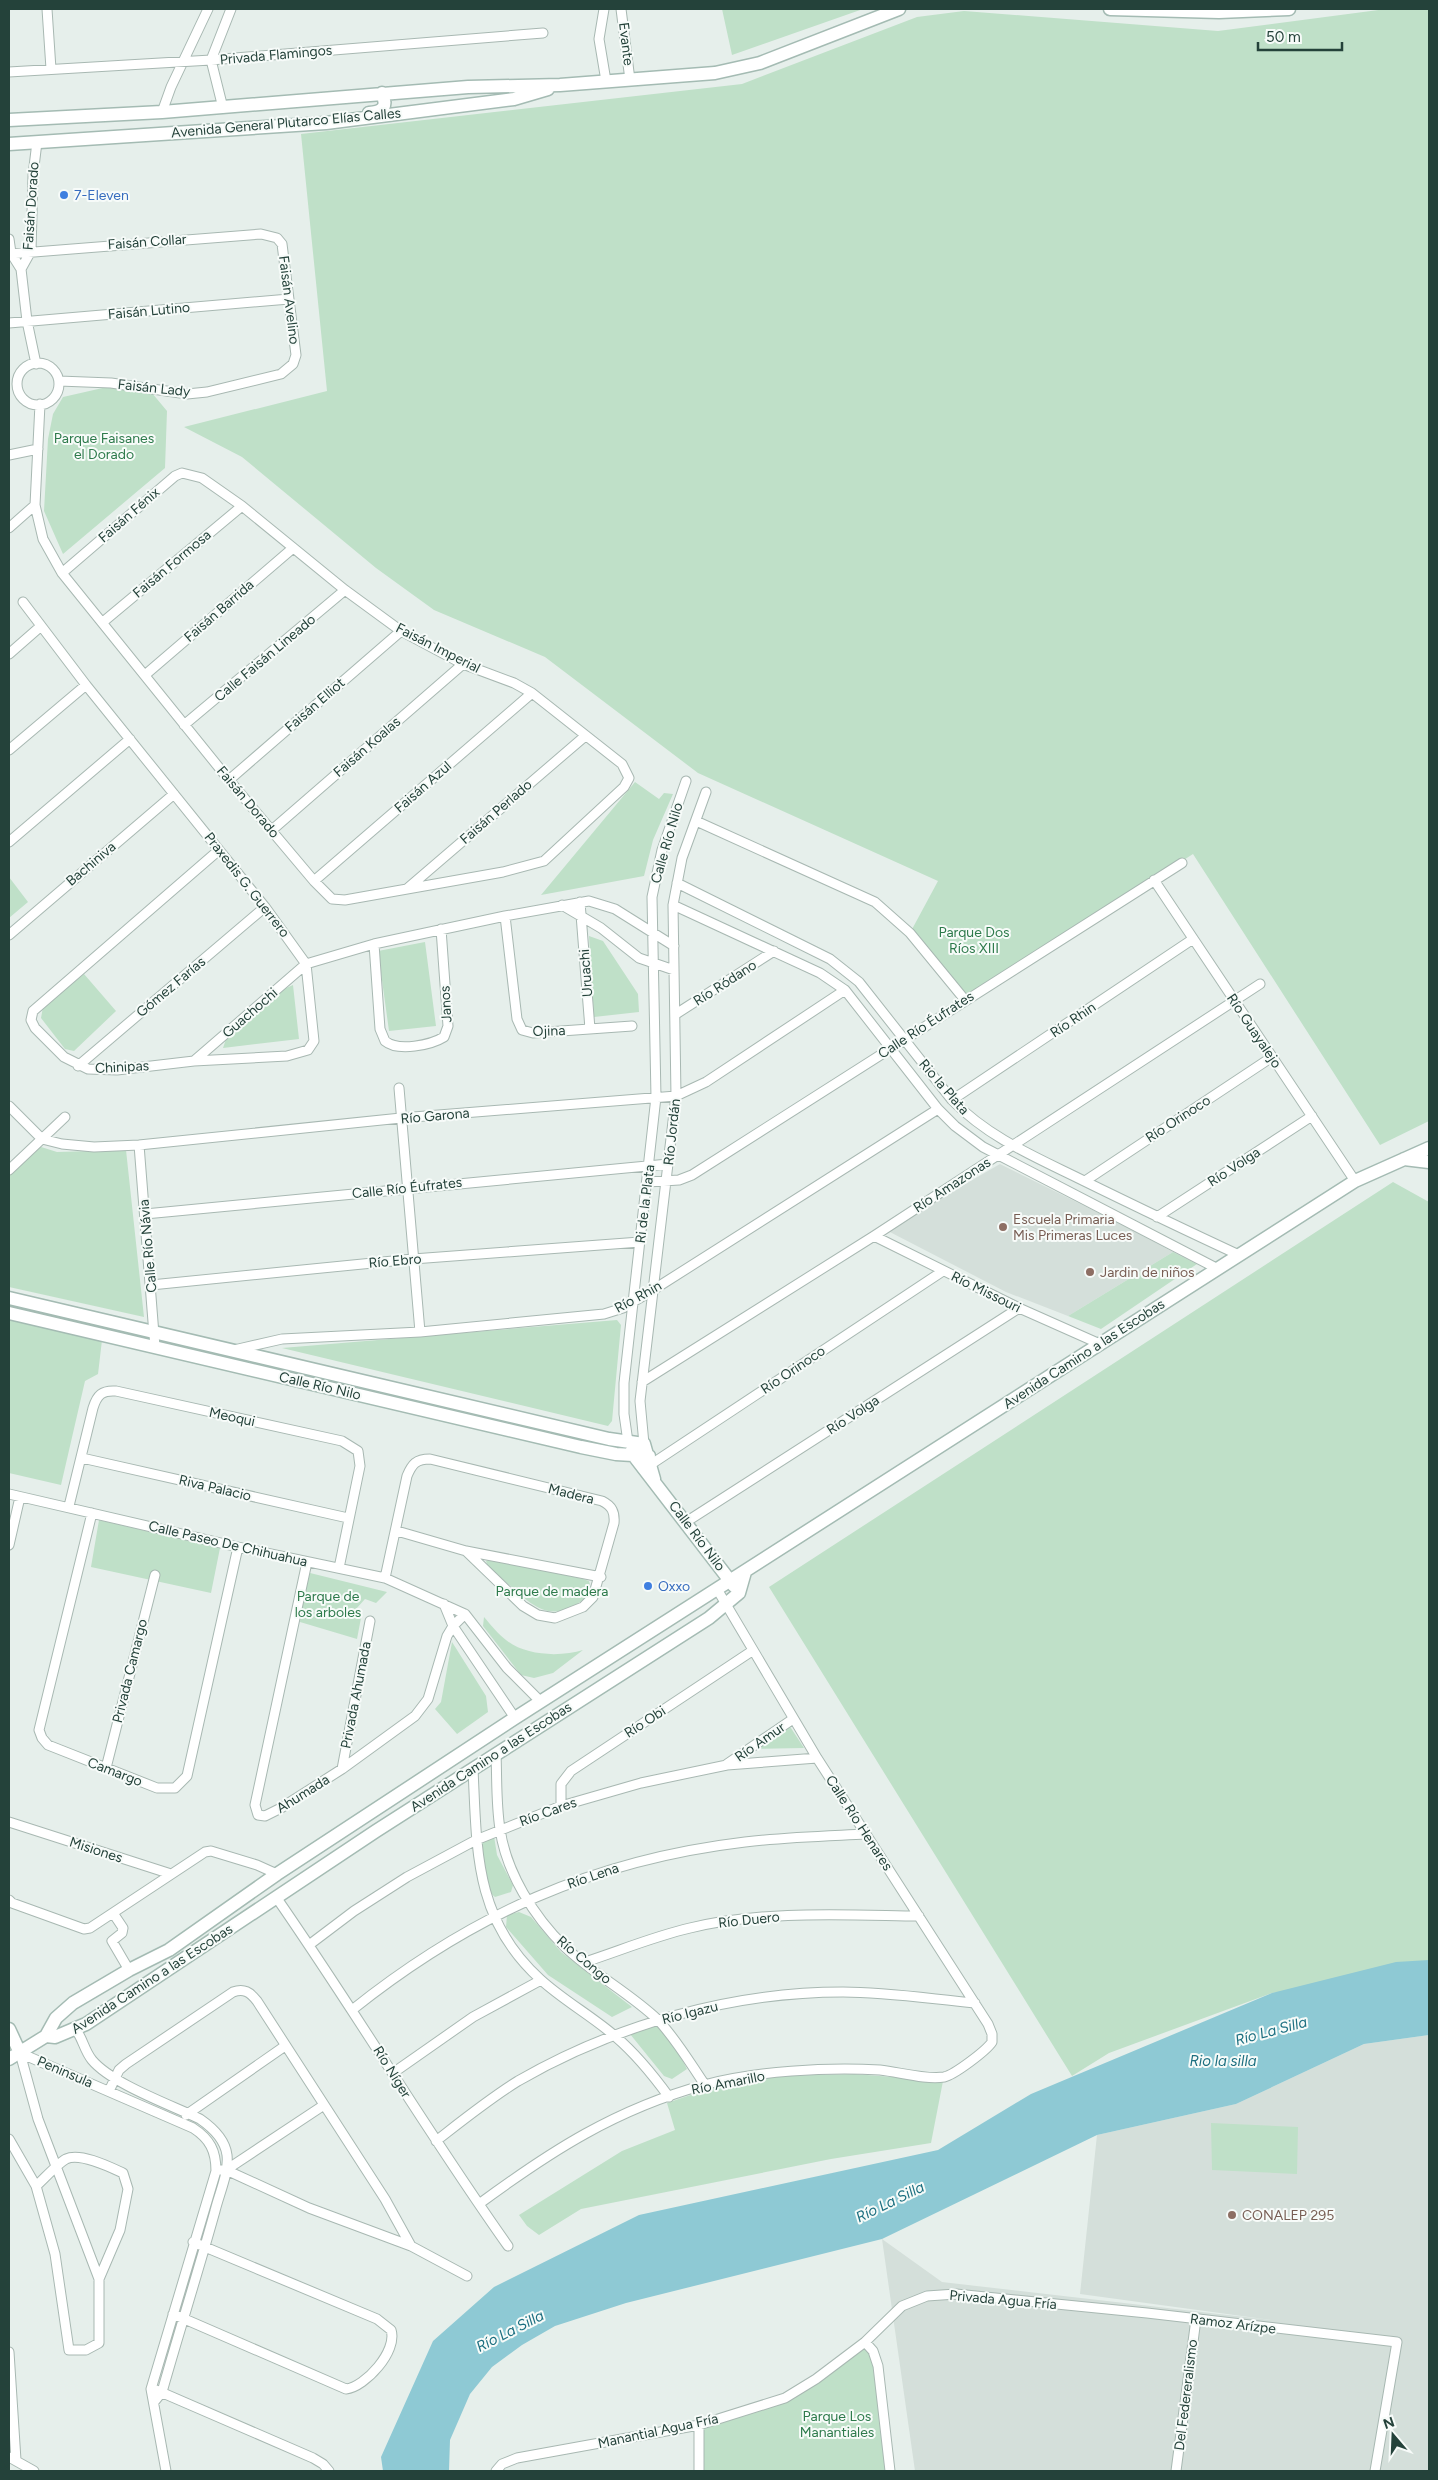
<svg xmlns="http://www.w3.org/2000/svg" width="1438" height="2480" viewBox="0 0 1438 2480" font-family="Figtree,sans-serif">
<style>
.built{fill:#d4dfda}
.green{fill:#bfe0c8}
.water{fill:#8ec9d4}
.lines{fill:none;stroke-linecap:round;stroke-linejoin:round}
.street-casing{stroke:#a8b8b2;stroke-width:11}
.secondary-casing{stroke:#a4bbb3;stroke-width:15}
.street{stroke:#fff;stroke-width:9}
.secondary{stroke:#fff;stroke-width:12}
.shop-dot{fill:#3f7fe0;stroke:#f7fbf9;stroke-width:2}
.education-dot{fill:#8d6e63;stroke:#f7fbf9;stroke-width:2}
.labels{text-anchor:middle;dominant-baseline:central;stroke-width:4;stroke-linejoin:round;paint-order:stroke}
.street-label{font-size:14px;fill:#24423a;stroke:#f7fbf9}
.shop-label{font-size:14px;fill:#366cbe;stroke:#f7fbf9;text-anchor:start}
.park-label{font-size:14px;fill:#2d7a4b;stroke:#f7fbf9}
.education-label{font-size:14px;fill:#785e54;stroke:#f7fbf9;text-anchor:start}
.water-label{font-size:15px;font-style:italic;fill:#1c6f80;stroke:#f7fbf9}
</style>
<rect width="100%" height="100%" fill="#e6efeb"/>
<path class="built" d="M1000,1164L1121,1224L1173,1252L1068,1316L1006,1292L886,1230Z
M1429,2035V2471H915L882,2239L942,2282L1271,2320L1080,2294L1097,2135L1236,2104L1364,2044Z"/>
<path class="green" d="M722,9H863L732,55Z
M1386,9H1429V1121L1380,1145L1193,854L965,1000L910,933L938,881L698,773L545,657L434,610L376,568L242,457L184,427L327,391L301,134L742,84L917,17L964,11L1218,31Z
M107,387L152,393L167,411L165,468L63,554L44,511L48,439L53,414L63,397Z
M635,782L659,799L664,793L673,794L653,840L644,876L541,895Z
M9,877L28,902L9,918Z
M589,936L603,941L638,994L639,1012L594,1017Z
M425,942L436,1026L389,1031L378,951Z
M84,974L116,1011L74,1051L65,1049L41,1018L43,1007Z
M293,985L299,1039L223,1048L226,1039L284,989Z
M38,1146L57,1152L126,1150L144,1317L9,1287V1175Z
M1393,1182L1429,1202V1979L1272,1993L1109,2053L1072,2076L769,1587Z
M1173,1252L1197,1264L1101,1329L1068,1316Z
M9,1318L102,1340L98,1374L85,1381L61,1485L9,1473Z
M617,1320L621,1325L612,1421L608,1426L282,1348Z
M99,1520L220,1548L211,1593L91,1567Z
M492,1559L583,1579L589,1581L592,1592C545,1637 525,1594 488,1567L486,1561Z
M306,1572L387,1592L376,1603L365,1599L356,1609L361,1618L357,1639L300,1622Z
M484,1617C491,1625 498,1634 506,1640C525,1656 561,1657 583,1650L553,1673L534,1678L521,1675L483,1626Z
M452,1642L486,1696L488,1712L457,1734L435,1709L441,1702Z
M789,1725L804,1748L754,1749Z
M485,1834L494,1836L497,1855L513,1885L511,1892L495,1897L488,1891L480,1844Z
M519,1912L531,1917L561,1952L632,2007L612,2017L548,1975L506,1927L507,1915Z
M656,2024L675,2046L687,2069L672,2079L664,2076L630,2034Z
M854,2074L943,2081L931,2143L831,2159L581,2209L539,2235L527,2226L519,2215L622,2151L675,2130L667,2103L705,2090L777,2076Z
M1211,2123L1298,2127L1297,2174L1212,2170Z
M865,2342L873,2351L890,2471H699V2425L785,2398Z"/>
<path class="water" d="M1429,1960V2035L1364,2044L1236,2104L1097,2135L882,2239L626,2303L555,2326L522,2345L492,2367L470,2394L450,2440L449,2471H383L381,2457L433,2341L494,2287L639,2215L938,2150L1031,2094L1272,1993L1396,1962Z"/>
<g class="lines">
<g class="street-casing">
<path id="street" d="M47,9L51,69
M604,9L599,39L606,81
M621,9L630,80
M9,72L211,60L543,33
M223,108L211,60L231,9
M162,112L171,87L208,9
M9,239L11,253L21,269L27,321L36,364
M9,254L261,234L277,238L282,244L296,355L293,364L281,374L207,392L187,394L111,383L59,381
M21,269L31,251L33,175L37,142
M9,323L289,299
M17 384a21 21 0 1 1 42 0a21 21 0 1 1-42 0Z
M40,404L35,505L43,539L62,573L229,780L314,881L332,899L345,900L503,872L544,861L624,787L629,778L622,764L532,693L514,683L463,664L401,631L345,590L242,506L202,478L182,473L175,476L62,573
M9,455L38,449
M9,528L35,505
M23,602L86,685L265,907L306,964L314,1041L308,1050L287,1056L194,1061L117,1070L88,1069L64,1057L35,1028L31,1020L33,1011L219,850
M103,622L242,506
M9,654L41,626
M145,675L293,548
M184,725L345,590
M9,750L86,685
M229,780L401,631
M696,821L875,902L910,933L965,1000
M272,830L463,664
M9,842L130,739
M1154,880L1355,1181
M314,881L532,693
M677,883L830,959L859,982L952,1100C988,1137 1033,1156 1078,1178C1131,1204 1185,1230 1239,1255
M408,888L584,737
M580,902L590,1029
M562,905L601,928L639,958L674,970
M673,905L820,973L845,990L938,1109L955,1126L983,1147L1218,1269
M505,916L517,1019L522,1030L533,1033L632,1026
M9,935L174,794
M374,944L380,1029L385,1041C398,1052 431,1045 444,1037L448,1026L441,929
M676,1014L774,951
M194,1061L306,964L374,944L505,916L589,901L615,909L674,946
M78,1066L265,907
M399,1088L420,1332
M952,1100L1193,939
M9,1106L42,1139L62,1144L94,1147L139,1145L401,1118L676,1096L706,1082L845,990
M139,1145L155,1347
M9,1170L65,1117
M1085,1181L1272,1057
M648,1182L679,1180L692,1175L1182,863
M145,1214L668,1164
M1157,1217L1312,1116
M874,1236L1019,1308L1100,1344
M151,1285L413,1259L640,1242
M234,1350L282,1339L420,1332L604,1314L623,1308L653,1290L938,1109
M642,1382L874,1236L1260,984
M628,1442L624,1414V1383L656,1097L652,897L662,850L686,781
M644,1444L640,1401L676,1096L673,905L682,858L706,792
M82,1458L348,1518
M647,1467L943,1271
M9,1494L238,1547L385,1578L465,1614L507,1668L541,1702
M69,1506L93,1408C97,1395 102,1390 116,1391L342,1441L358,1451L360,1466L339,1568
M92,1513L39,1730L42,1738L48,1745L157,1788H175L187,1776L238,1547
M686,1522L1019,1308
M397,1531L466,1551L601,1577
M9,1545L20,1497
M307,1562L255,1805L258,1815L265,1816L281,1808L342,1769L415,1716L428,1699L447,1636L453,1626L465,1614
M385,1578L407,1476C412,1464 416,1459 430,1459L602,1501C612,1506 615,1512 614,1523L593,1597L583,1607L555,1618L538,1615L523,1606L466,1551
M444,1604L453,1626L515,1718
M496,1753C497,1778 496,1804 500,1829C506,1872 534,1917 565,1947C593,1974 630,1993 658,2020C676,2039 690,2063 705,2085
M727,1764L793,1719
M106,1768L155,1575
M342,1769L370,1621
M473,1769C477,1850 474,1919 540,1979C564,2001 592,2016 616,2037C637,2055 653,2075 669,2097
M561,1806V1784L571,1771L752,1651
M9,1822L171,1874
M276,1897C356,2012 427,2132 508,2246
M9,1900L12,1903L84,1929L90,1928L205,1852L211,1851L257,1865L277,1874
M113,1913L123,1928L122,1933L112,1941L129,1970
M309,1945L354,1911L407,1877L476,1840L561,1806L641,1783L727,1765L817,1758
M585,1962C619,1951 655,1936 690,1928C765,1910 844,1915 919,1916
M352,2010C471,1915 593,1860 745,1842C785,1837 826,1836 866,1834
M76,2030C83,2039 84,2050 92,2060C112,2084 171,2105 200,2119C213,2128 225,2139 227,2155C229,2173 219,2194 215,2211C198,2272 179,2332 162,2392L154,2402
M20,2053L193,2128C210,2139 216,2151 216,2171L151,2389L166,2471
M393,2073L473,2017L541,1980
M109,2091L119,2070L126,2064L233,1992C244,1988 250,1992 257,2001L385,2199L411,2246
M186,2115L285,2046
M9,2139L36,2186L55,2254L69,2350H86L99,2343V2279L38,2119L20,2053
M436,2141C463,2120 489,2099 518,2081C615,2025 731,1992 843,1992C887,1992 931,1999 975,2003
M221,2170H226L309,2208L411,2246L467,2276
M226,2170L324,2105
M36,2186C44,2179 57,2164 66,2159C80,2152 110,2167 123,2173L128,2189L120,2230L99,2279
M479,2204C551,2151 616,2109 704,2085C756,2071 826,2067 880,2070C899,2072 926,2080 944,2077C954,2075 986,2051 992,2042V2034L988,2024L817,1758L717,1589
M173,2314L346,2389C365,2387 398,2351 391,2330L377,2319L193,2242
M865,2342L873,2351L878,2366L890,2471
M9,2352L16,2460
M156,2390L313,2458L323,2464L329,2471
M699,2425V2471
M9,2457L34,2471
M496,2471L502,2464L517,2458L699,2425L785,2398L816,2379L865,2342L902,2306L927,2296L956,2294L1147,2313L1397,2342L1375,2471
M1176,2471L1196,2319"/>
</g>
<g class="secondary-casing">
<path id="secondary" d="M1110,9L1219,12L1289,9
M369,113C383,112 388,107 382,93
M9,120L162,112L468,87L560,85L715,73L760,63L899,9
M9,144L326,123L514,99L548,89
M1404,1159L1429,1162
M9,1298L609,1439L644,1444L654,1479
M9,1313L581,1447L616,1454L649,1456
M631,1452L734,1586
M9,2029L20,2053
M46,2036L56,2018L73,2003L129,1970L169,1950L277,1874L515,1718L1355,1181L1429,1148
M46,2036L55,2037L86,2024L376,1831L709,1618L739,1593L745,1572
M9,2059L46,2036"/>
</g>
<use href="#street" class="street"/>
<use href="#secondary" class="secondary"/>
</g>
<g class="shop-dot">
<circle cx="64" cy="195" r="5"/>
<circle cx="648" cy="1586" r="5"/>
</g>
<g class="education-dot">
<circle cx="1003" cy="1227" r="5"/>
<circle cx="1090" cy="1272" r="5"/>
<circle cx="1232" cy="2215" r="5"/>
</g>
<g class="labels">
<g class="street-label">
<text transform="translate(626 44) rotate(83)">Evante</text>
<text transform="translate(276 55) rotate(-5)">Privada Flamingos</text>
<text transform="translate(286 123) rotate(-5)">Avenida General Plutarco Elías Calles</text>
<text transform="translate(31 206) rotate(-86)">Faisán Dorado</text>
<text transform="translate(147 242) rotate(-4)">Faisán Collar</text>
<text transform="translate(289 300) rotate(83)">Faisán Avelino</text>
<text transform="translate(149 311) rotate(-5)">Faisán Lutino</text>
<text transform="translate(154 388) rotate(6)">Faisán Lady</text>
<text transform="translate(129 515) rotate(-41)">Faisán Fénix</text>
<text transform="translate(172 564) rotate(-40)">Faisán Formosa</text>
<text transform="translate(219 611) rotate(-41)">Faisán Barrida</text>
<text transform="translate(438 648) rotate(27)">Faisán Imperial</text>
<text transform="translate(265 658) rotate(-40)">Calle Faisán Lineado</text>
<text transform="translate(315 705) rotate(-41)">Faisán Elliot</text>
<text transform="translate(367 747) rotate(-41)">Faisán Koalas</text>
<text transform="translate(423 787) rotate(-41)">Faisán Azul</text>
<text transform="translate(248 802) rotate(50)">Faisán Dorado</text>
<text transform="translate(496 812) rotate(-41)">Faisán Perlado</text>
<text transform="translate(667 843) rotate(-74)">Calle Río Nilo</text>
<text transform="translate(91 864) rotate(-40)">Bachiniva</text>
<text transform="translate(247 885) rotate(52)">Praxedis G. Guerrero</text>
<text transform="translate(586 973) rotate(-94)">Uruachi</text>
<text transform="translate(725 983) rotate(-33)">Río Ródano</text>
<text transform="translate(171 987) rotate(-40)">Gómez Farías</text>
<text transform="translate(446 1004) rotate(-93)">Janos</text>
<text transform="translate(250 1013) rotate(-41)">Guachochi</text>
<text transform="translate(1073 1020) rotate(-34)">Río Rhin</text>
<text transform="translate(926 1025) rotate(-33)">Calle Río Éufrates</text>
<text transform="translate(549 1031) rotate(-2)">Ojina</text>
<text transform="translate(1254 1031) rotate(56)">Río Guayalejo</text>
<text transform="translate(122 1067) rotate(-3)">Chinipas</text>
<text transform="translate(944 1087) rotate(49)">Rio la Plata</text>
<text transform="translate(435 1116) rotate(-5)">Río Garona</text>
<text transform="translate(1178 1119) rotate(-33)">Río Orinoco</text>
<text transform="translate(672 1132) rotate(-84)">Río Jordán</text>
<text transform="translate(1234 1167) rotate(-33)">Río Volga</text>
<text transform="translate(952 1185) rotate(-33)">Río Amazonas</text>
<text transform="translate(407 1188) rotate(-6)">Calle Río Éufrates</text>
<text transform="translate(645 1204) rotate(-83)">Ri de la Plata</text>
<text transform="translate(148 1246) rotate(-95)">Calle Río Návia</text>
<text transform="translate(395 1261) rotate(-5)">Río Ebro</text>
<text transform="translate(986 1292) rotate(26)">Río Missouri</text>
<text transform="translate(638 1297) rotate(-29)">Río Rhin</text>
<text transform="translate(1084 1354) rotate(-33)">Avenida Camino a las Escobas</text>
<text transform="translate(793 1370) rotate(-34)">Río Orinoco</text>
<text transform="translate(320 1386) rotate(13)">Calle Río Nilo</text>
<text transform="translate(853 1415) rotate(-33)">Río Volga</text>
<text transform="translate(232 1417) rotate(12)">Meoqui</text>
<text transform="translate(215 1488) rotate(13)">Riva Palacio</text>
<text transform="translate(571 1494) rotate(14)">Madera</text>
<text transform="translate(697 1536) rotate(53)">Calle Río Nilo</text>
<text transform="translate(228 1544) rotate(13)">Calle Paseo De Chihuahua</text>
<text transform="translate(130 1671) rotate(-76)">Privada Camargo</text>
<text transform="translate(356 1695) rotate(-79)">Privada Ahumada</text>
<text transform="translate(645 1722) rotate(-33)">Río Obi</text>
<text transform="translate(760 1742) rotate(-35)">Río Amur</text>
<text transform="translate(491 1757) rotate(-33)">Avenida Camino a las Escobas</text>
<text transform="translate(115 1772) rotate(21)">Camargo</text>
<text transform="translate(303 1794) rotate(-32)">Ahumada</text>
<text transform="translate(548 1812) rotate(-20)">Río Cares</text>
<text transform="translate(859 1823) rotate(57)">Calle Río Henares</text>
<text transform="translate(96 1850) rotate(18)">Misiones</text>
<text transform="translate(593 1876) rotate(-19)">Río Lena</text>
<text transform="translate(749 1920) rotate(-6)">Río Duero</text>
<text transform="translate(584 1960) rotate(40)">Río Congo</text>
<text transform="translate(152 1979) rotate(-33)">Avenida Camino a las Escobas</text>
<text transform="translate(690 2013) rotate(-14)">Río Igazu</text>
<text transform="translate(65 2072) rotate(23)">Peninsula</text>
<text transform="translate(392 2072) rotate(58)">Río Níger</text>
<text transform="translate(728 2083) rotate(-11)">Río Amarillo</text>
<text transform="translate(1003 2300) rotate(5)">Privada Agua Fría</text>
<text transform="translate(1233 2324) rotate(7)">Ramoz Arízpe</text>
<text transform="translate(1186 2395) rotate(-83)">Del Federeralismo</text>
<text transform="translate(658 2431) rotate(-12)">Manantial Agua Fría</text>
</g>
<g class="shop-label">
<text x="74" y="195">7-Eleven</text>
<text x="658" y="1586">Oxxo</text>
</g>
<g class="park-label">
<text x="104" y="438">Parque Faisanes<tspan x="104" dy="16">el Dorado</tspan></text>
<text x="974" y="932">Parque Dos<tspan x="974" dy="16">Ríos XIII</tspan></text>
<text x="552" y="1591">Parque de madera</text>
<text x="328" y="1596">Parque de<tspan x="328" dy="16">los arboles</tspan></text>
<text x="837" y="2416">Parque Los<tspan x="837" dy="16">Manantiales</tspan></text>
</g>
<g class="education-label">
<text x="1013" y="1219">Escuela Primaria<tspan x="1013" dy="16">Mis Primeras Luces</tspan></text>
<text x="1100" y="1272">Jardin de niños</text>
<text x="1242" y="2215">CONALEP 295</text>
</g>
<g class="water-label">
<text transform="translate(1271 2031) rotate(-15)">Río La Silla</text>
<text x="1223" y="2061">Rio la silla</text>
<text transform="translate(890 2202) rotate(-26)">Río La Silla</text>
<text transform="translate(510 2331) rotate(-27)">Río La Silla</text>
</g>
</g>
<rect width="1438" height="2480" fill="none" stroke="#24423a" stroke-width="20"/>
<g transform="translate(1393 2435) rotate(341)" stroke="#f7fbf9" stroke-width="4" paint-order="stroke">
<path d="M0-4L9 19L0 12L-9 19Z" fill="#24423a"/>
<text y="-8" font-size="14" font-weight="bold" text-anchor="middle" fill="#24423a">N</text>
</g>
<path d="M1258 42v8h84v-8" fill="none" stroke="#24423a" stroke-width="2.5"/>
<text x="1266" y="42" font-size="15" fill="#24423a" stroke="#f7fbf9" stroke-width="4" paint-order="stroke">50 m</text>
</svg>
